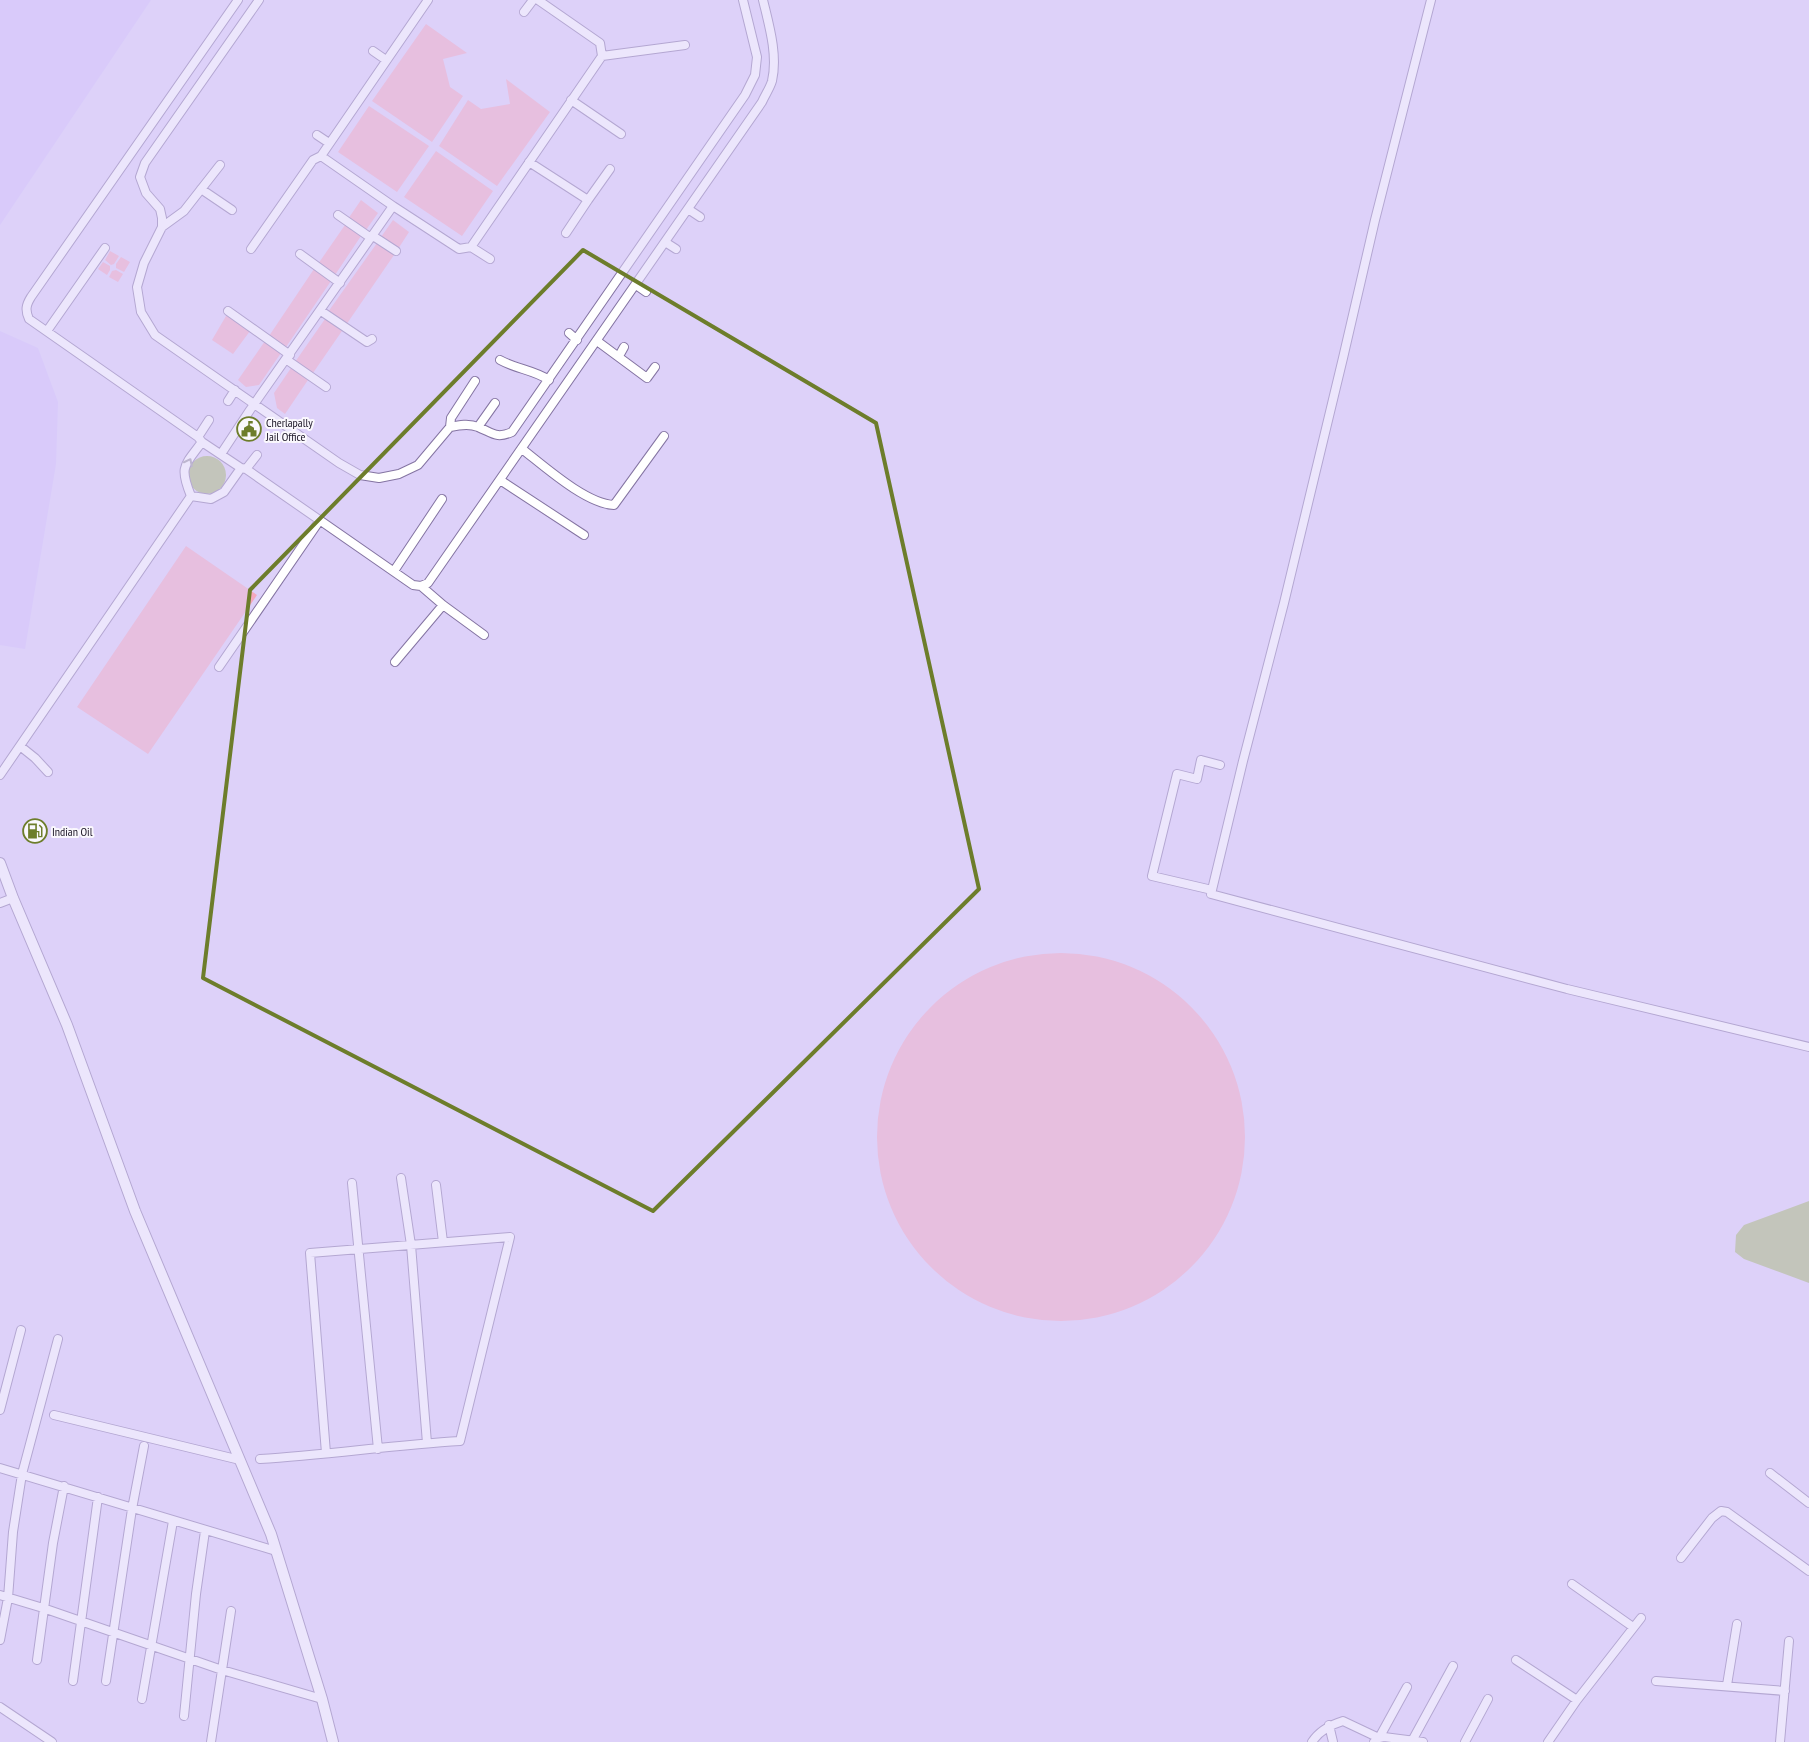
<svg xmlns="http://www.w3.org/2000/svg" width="1809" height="1742" viewBox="0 0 1809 1742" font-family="'PT Sans Narrow',sans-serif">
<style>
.built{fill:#d4c2fb}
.green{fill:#f4a8bf}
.water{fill:#a5b670}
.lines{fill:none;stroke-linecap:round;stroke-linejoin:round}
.minor-casing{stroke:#8474a2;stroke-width:10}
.tertiary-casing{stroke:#8474a2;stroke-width:12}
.minor{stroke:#fff;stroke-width:8}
.tertiary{stroke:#fff;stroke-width:10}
.oneway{stroke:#97949c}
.marked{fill:none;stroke:#6d7d2b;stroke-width:4;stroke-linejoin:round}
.labels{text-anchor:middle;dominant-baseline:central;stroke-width:4;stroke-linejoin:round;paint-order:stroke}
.poi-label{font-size:12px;fill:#181223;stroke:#faf8fd;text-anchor:start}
</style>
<rect width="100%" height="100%" fill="#ddd1f9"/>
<path class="built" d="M0,0H151L0,225Z
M0,331L38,348L58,402L56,464L25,649L0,645Z"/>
<path class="green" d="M426,24L467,53L443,59L450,87L463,96L432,142L372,101Z
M506,79L550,112L497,186L439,146L468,100L481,109L510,104Z
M369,106L429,146L397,192L338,152Z
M436,151L493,191L462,236L404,197Z
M361,200L378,213L366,230L348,219Z
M393,220L409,232L398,249L381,237Z
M345,225L361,236L335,275L318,264Z
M377,243L394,255L346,325L328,312Z
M110,251L119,256L114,264L111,265L105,260Z
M121,257L130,262L124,272L116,268V264Z
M103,262L110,266V270L107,275L98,269Z
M314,269L331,281L286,347L269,336Z
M116,270L123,274L118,282L109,277L112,271Z
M226,316L231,317L250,331L233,354L212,340Z
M325,319L342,331L313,373L295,362Z
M265,341L281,353L259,385L246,387L238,380Z
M291,368L308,380L285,414L277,408L274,393Z
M186,546L257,595L148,754L77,707Z
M877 1137a184 184 0 1 1 368 0a184 184 0 1 1-368 0Z"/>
<path class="water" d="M188 475a19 19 0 1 1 38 0a19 19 0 1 1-38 0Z
M1809,1201V1283L1744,1259L1735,1252L1736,1235L1744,1225Z"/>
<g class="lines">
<g class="minor-casing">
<path id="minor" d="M259,0L145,163L140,177L146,193L160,209L162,218V227L144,263L137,287L141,312L155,335L339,463L360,475L379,478L399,474L418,465L450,427C459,425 469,423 478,427C493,433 496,439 512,432L745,95L755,75L757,57L743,0
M428,0L321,156L393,206L459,249L471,247L602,56L600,43L538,0
M1431,0L1375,220L1343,358L1284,603L1243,761L1211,894L1567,989L1809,1047
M524,12L533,0
M373,51L386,60
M602,56L685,45
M571,100L621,134
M317,135L329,143
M529,162L588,200L566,233
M201,189L232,210
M588,200L610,169
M688,209L700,217
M338,215L371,238
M162,227L184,211L220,165
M373,236L396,251
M665,242L676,249
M471,247L490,259
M251,249L313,160L321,156
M300,254L340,283
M636,285L646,292
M228,311L290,355
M321,311L367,342L372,339
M47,331L105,248
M569,333L577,340
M597,341L647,378L655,367
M619,356L624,347
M287,360L326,387
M500,360C516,369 534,370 549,380
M228,401L235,390
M450,427L451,418L475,381
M478,427L495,403
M198,437L209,420
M202,442L198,437L29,319C25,310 26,305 31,297L238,0
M522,449C544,466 586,504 614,505L664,436
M221,454L250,410L393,206
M241,468L224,492L211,499L191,496C179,467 184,466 202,442L241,468L246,469L413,585L421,586L428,583L762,102C765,95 770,88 772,81C778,55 769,25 763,0
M246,469L257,455
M500,480L584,535
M394,571L442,499
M421,586L443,605L484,635
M395,662L443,605
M219,667L320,520
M20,746L35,758L48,772
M0,775L191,496
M1212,890L1152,876L1177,774L1197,779L1201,760L1220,765
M0,903L13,898
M401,1178L411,1245L427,1443
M352,1183L378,1449
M436,1185L443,1242
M0,1410L21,1330
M54,1415L240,1460
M260,1459C327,1455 393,1445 460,1441L510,1237L310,1253L326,1453
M0,1468L276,1551
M1770,1473L1809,1503
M1681,1558L1712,1518L1721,1511L1727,1512L1809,1571
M1572,1584L1633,1627
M0,1595L43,1608L222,1670L322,1699
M0,1640L8,1598L13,1532L22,1474L58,1339
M37,1660L53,1543L64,1486
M1516,1660L1577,1700
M73,1681L98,1497
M106,1681L132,1509L144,1446
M1656,1681L1785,1691
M1727,1685L1737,1624
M142,1699L173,1521
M0,1707L52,1742
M184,1716L196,1594L205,1531
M1329,1725L1333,1742
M1412,1741L1453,1666
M211,1742L231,1611
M1312,1742C1319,1731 1330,1725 1343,1721L1379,1738L1407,1687
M1374,1742L1379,1738L1384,1737L1423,1742
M1465,1742L1488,1699
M1548,1742L1577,1700L1641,1618
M1780,1742L1789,1641"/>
</g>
<g class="tertiary-casing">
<path id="tertiary" d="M0,863L13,898L67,1025L135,1211L271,1534L322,1699L333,1742"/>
</g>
<use href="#minor" class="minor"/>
<use href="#tertiary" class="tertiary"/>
</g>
<defs><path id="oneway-chevron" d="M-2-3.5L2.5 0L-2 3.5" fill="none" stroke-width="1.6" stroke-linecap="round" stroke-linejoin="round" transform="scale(1.25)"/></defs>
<use class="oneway" href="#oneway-chevron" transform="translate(189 462) rotate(-63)"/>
<path d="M0 0H1809V1742H0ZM583,250L876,423L979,889L653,1211L203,978L250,590Z" fill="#ddd1f9" fill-opacity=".55" fill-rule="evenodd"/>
<path class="marked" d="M583,250L876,423L979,889L653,1211L203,978L250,590Z"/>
<defs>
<g id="civic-ring" transform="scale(1.25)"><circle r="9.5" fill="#faf8fd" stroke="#6d7d2b" stroke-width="1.5"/><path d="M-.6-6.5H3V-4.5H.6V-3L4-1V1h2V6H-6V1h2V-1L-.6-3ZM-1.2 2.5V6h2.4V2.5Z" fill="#6d7d2b"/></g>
<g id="fuel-ring" transform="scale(1.25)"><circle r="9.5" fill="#faf8fd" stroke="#6d7d2b" stroke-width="1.5"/><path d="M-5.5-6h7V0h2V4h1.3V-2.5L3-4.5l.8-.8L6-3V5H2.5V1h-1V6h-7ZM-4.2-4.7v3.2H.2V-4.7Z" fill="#6d7d2b"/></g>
</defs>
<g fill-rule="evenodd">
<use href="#civic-ring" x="249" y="429"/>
<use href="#fuel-ring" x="35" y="831"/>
</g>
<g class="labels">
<g class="poi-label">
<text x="266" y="422">Cherlapally<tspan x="266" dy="14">Jail Office</tspan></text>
<text x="52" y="831">Indian Oil</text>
</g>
</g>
</svg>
